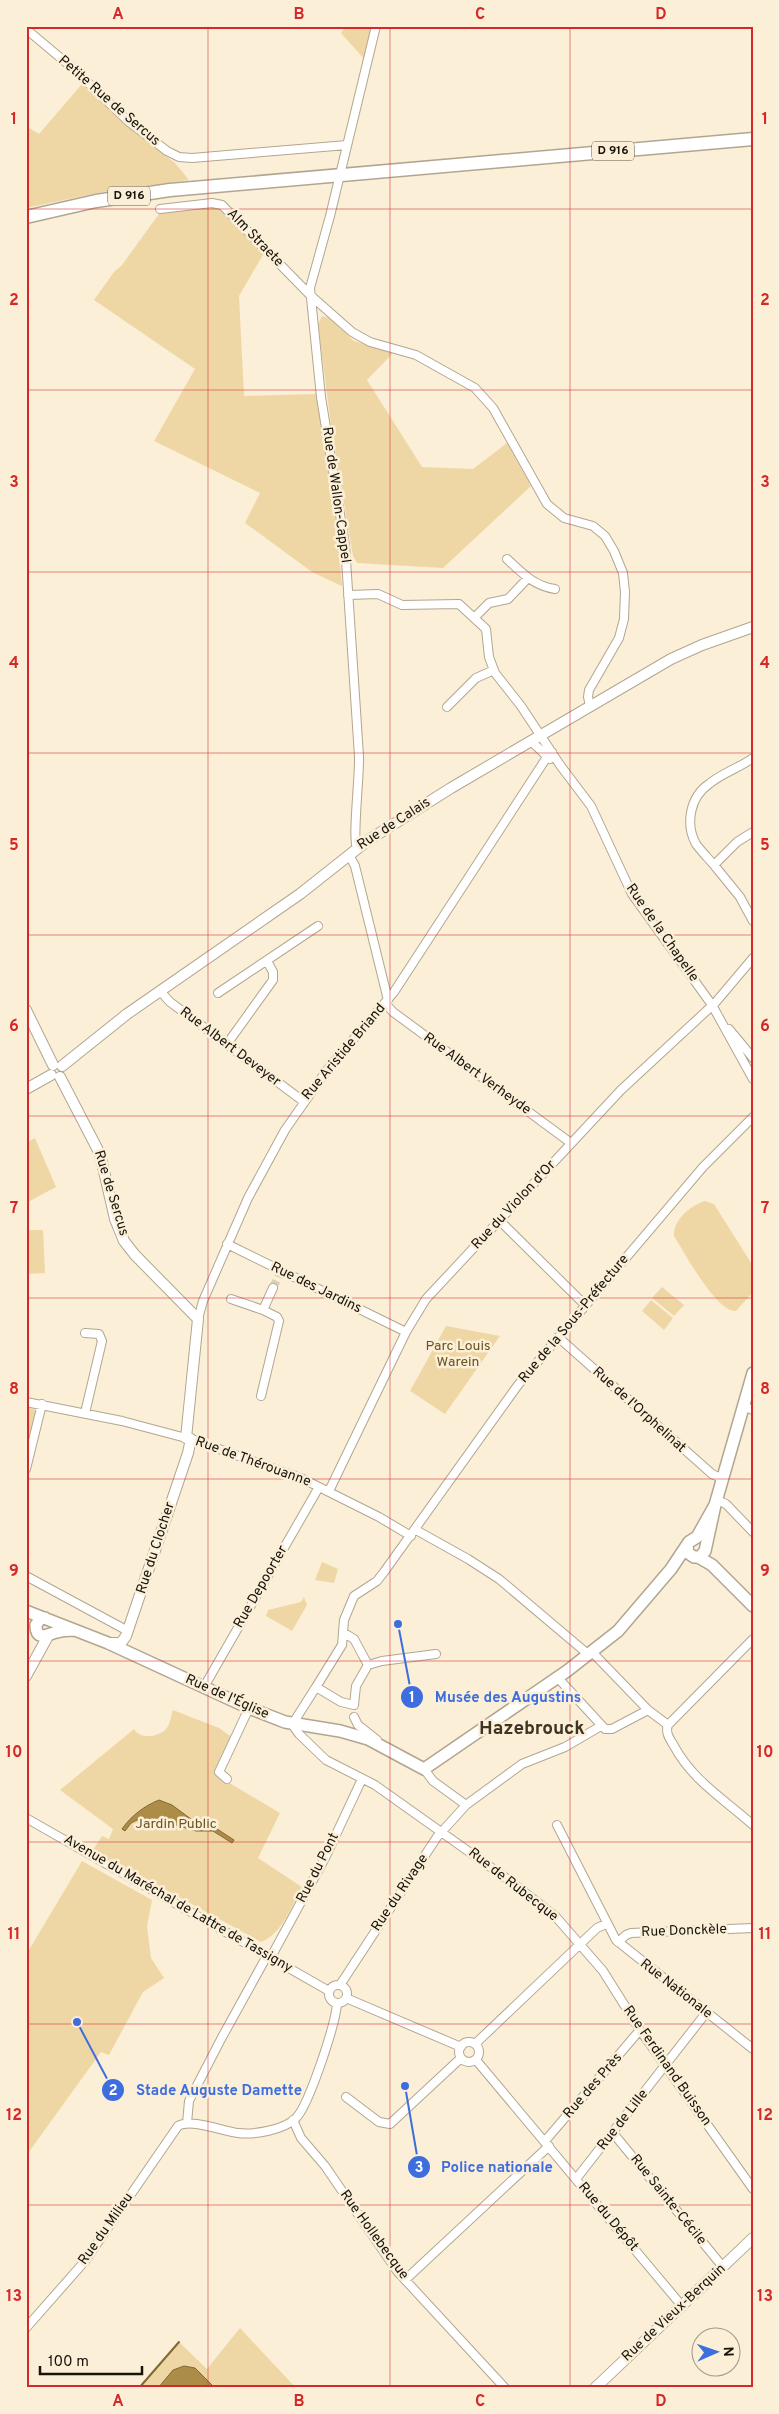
<svg xmlns="http://www.w3.org/2000/svg" width="779" height="2414" viewBox="0 0 779 2414" font-family="Overpass,sans-serif">
<style>
.green{fill:#efd7a5}
.water{fill:#ad8c47;stroke:#806835}
.lines{fill:none;stroke-linecap:round;stroke-linejoin:round}
.stream{stroke:#806835;stroke-width:2}
.minor-tunnel{stroke:#d9ceb9;stroke-width:8;stroke-dasharray:8 4;stroke-linecap:butt}
.minor-casing{stroke:#b2a690;stroke-width:10}
.tertiary-casing{stroke:#b2a690;stroke-width:12}
.secondary-casing{stroke:#b2a690;stroke-width:14}
.primary-casing{stroke:#b2a690;stroke-width:15}
.minor{stroke:#fff;stroke-width:8}
.tertiary{stroke:#fff;stroke-width:10}
.secondary{stroke:#fff;stroke-width:11}
.primary{stroke:#fff;stroke-width:12}
.grid{fill:none;stroke:#d62828;stroke-width:1;stroke-opacity:0.55}
.labels{text-anchor:middle;dominant-baseline:central;stroke-width:5;stroke-linejoin:round;paint-order:stroke}
.shield{fill:#fbefd8;stroke:#5c5649;stroke-width:1}
.shield-label{font-size:12px;font-weight:bold;fill:#18140c}
.street-label{font-size:14px;fill:#18140c;stroke:#fbefd8}
.park-label{font-size:14px;fill:#6b531f;stroke:#fbefd8}
.district-label{font-size:19px;font-weight:bold;fill:#3e3421;stroke:#fbefd8}
.leader{fill:none;stroke:#3e6dde;stroke-width:2}
.callout-dot{fill:#3e6dde;stroke:#fbefd8;stroke-width:2}
.mark-label{font-size:15px;text-anchor:middle;font-weight:bold;fill:#fff}
.callout-label{font-size:15px;text-anchor:middle;font-weight:bold;fill:#3e6dde;stroke:#fbefd8;stroke-width:5;stroke-linejoin:round;paint-order:stroke}
.neatline{fill:none;stroke:#d62828;stroke-width:2}
.grid-label{font-size:16px;text-anchor:middle;font-weight:bold;fill:#d62828}
</style>
<rect width="100%" height="100%" fill="#fbefd8"/>
<path class="green" d="M346,26H374L365,60L341,33Z
M82,84L132,130L175,163L189,180L102,192L26,208V126L39,134Z
M210,205L225,211L264,253L239,296L244,396L317,394L335,509L342,586L312,572L245,523L260,493L154,441L195,369L94,300L114,272L122,265L161,211Z
M322,316L329,318L354,341L394,352L367,380L422,467L473,469L507,443L531,486L443,568L357,563L353,556L332,433L318,324Z
M35,1138L56,1187L26,1203V1143Z
M705,1201L714,1204L753,1266V1292L736,1311C717,1313 684,1252 674,1236C673,1220 691,1205 705,1201Z
M26,1230H43L45,1273L26,1274Z
M662,1287L684,1305L674,1316L652,1298Z
M651,1300L673,1318L664,1330L642,1311Z
M446,1326L500,1336L445,1414L410,1391Z
M26,1408L34,1409L37,1416L26,1456Z
M322,1562L338,1569L334,1583L315,1580Z
M304,1597L307,1605L292,1631L266,1616L268,1610L301,1602Z
M173,1710L219,1728L233,1738L216,1775L280,1813L258,1858L302,1887C291,1907 282,1934 261,1942L93,1850L102,1836L109,1839L113,1829L60,1790L134,1729C140,1739 157,1738 166,1729C170,1725 171,1716 173,1710Z
M82,1861L152,1900L147,1926L151,1958L164,1978L143,1992L109,2055L101,2052L26,2156V1955Z
M240,2328L296,2388H139L179,2342L207,2369Z"/>
<path class="water" d="M159,1800L172,1805L195,1822L214,1827L234,1840L232,1843L213,1831H196L156,1819L137,1820L131,1823L125,1831L122,1829C131,1816 144,1806 159,1800Z
M184,2366L195,2368L215,2388H158L173,2370Z"/>
<g class="lines">
<path class="stream" d="M139,2388L179,2342"/>
<path class="minor-tunnel" d="M273,1288L279,1275"/>
<g class="minor-casing">
<path id="minor" d="M26,29L75,70L128,121L167,151L179,157L192,158L347,145
M160,209L212,203L222,205L310,295L352,332L370,342L416,355L475,388L493,408L547,504L564,518L593,526L605,536L614,551L623,573L625,592L624,619L619,638L589,690L588,697L590,706
M507,559C522,573 534,586 555,589
M348,595L378,594L402,605L459,604L486,629L489,657L495,673L521,706L560,765L591,806L632,894L712,1005L753,1079
M475,617L489,603L508,599L528,578
M447,707L476,678L494,670
M531,741L550,759
M753,832L737,842L714,865L740,897L753,921
M357,848C352,840 360,773 359,756L345,545L321,397L310,288L330,216L376,26
M349,855L355,866L388,1000
M714,865C708,858 701,851 696,844C685,824 690,797 709,784C722,773 739,768 753,758
M160,991L170,1002L303,1101
M218,993L318,926
M385,1003L393,1012L571,1143
M729,1029L753,1058
M227,1044L273,980V972L267,961
M499,1220L585,1305
M227,1244L406,1332
M231,1299L263,1310L273,1288
M198,1319L203,1301L248,1198L285,1130L327,1070L394,992L547,757L552,752
M85,1333L99,1334L102,1341L85,1413
M558,1337L712,1474L723,1479
M261,1396L279,1321L277,1317L263,1310
M26,1402L122,1421L186,1438
M743,1406L753,1410
M191,1439L303,1479L379,1517L411,1536
M26,1469L42,1404
M329,1491L406,1332L426,1299L621,1090L715,1003L753,958
M717,1500L726,1504L753,1532
M416,1530L468,1559L499,1579L589,1655
M26,1576L128,1631
M344,1633L354,1639L368,1665L356,1686L354,1705L341,1702L316,1687L342,1645L344,1620L354,1596L377,1581L384,1572L518,1385L703,1167L753,1117
M592,1652L648,1710L668,1725
M368,1665L382,1661L436,1654
M558,1678L605,1729H612L648,1710
M204,1687L319,1487
M316,1687L295,1720L294,1727L299,1734L326,1760L375,1785L510,1881L556,1917L603,1971L640,2030L753,2189
M354,1717L358,1725L377,1740
M668,1725C665,1733 670,1739 674,1746C693,1781 724,1799 753,1825
M668,1725L753,1639
M424,1769L433,1781L466,1805
M227,1779L219,1772L249,1708
M26,1818L329,1991
M557,1825L616,1940L753,2049
M618,1942L626,1935L631,1933L753,1928
M271,1957L326,1856L362,1779
M329 1994a9 9 0 1 1 18 0a9 9 0 1 1-18 0Z
M340,1985L437,1837L466,1805L522,1764L565,1747L601,1726
M346,1998L461,2047
M221,2039L268,1954
M459 2052a10 10 0 1 1 20 0a10 10 0 1 1-20 0Z
M475,2044L597,1928L606,1924
M476,2060L682,2306
M346,2097L379,2122L390,2124L461,2058
M293,2120L301,2138L325,2166L397,2271L505,2388
M187,2123L189,2101L220,2041
M613,2133L723,2267
M545,2141L640,2030
M576,2179L706,2013
M405,2280L549,2146
M26,2328L85,2261L178,2126C191,2118 222,2131 238,2133C254,2135 284,2130 296,2118C309,2105 336,2023 337,2003"/>
</g>
<g class="tertiary-casing">
<path id="tertiary" d="M26,1010L53,1065
M62,1066L127,1014L300,894L367,841L451,788L671,659L702,645L753,627
M60,1077L100,1154L115,1219L124,1241L135,1255L198,1319L186,1438L191,1439L188,1453L126,1636L121,1643H109
M26,1089L51,1075
M26,1676L48,1636
M595,2388L753,2238"/>
</g>
<g class="secondary-casing">
<path id="secondary" d="M687,1546L688,1553L694,1557H700L705,1551L715,1505L753,1373
M698,1557L712,1565L753,1606
M26,1611L108,1643L249,1708L285,1722L340,1731L368,1739L424,1769L567,1671L618,1631L671,1569L689,1542L697,1537L715,1505
M45,1618L40,1619L36,1625C36,1642 48,1634 57,1632C63,1630 69,1630 74,1630"/>
</g>
<g class="primary-casing">
<path id="primary" d="M26,217L96,201L170,190L753,139"/>
</g>
<use href="#minor" class="minor"/>
<use href="#tertiary" class="tertiary"/>
<use href="#secondary" class="secondary"/>
<use href="#primary" class="primary"/>
</g>
<path class="grid" d="M208,26V2388M390,26V2388M570,26V2388M26,209H753M26,390H753M26,572H753M26,753H753M26,935H753M26,1116H753M26,1298H753M26,1479H753M26,1661H753M26,1842H753M26,2024H753M26,2205H753"/>
<g class="labels">
<g class="shield">
<rect x="592" y="141.5" width="42" height="19" rx="4"/>
<rect x="108" y="186.5" width="42" height="19" rx="4"/>
</g>
<g class="shield-label">
<text x="613" y="151">D 916</text>
<text x="129" y="196">D 916</text>
</g>
<g class="street-label">
<text transform="translate(109 101) rotate(41)">Petite Rue de Sercus</text>
<text transform="translate(255 238) rotate(46)">Alm Straete</text>
<text transform="translate(336 495) rotate(82)">Rue de Wallon-Cappel</text>
<text transform="translate(394 824) rotate(-33)">Rue de Calais</text>
<text transform="translate(662 933) rotate(55)">Rue de la Chapelle</text>
<text transform="translate(230 1047) rotate(37)">Rue Albert Deveyer</text>
<text transform="translate(344 1052) rotate(-50)">Rue Aristide Briand</text>
<text transform="translate(477 1074) rotate(36)">Rue Albert Verheyde</text>
<text transform="translate(111 1193) rotate(73)">Rue de Sercus</text>
<text transform="translate(514 1205) rotate(-47)">Rue du Violon d'Or</text>
<text transform="translate(316 1288) rotate(26)">Rue des Jardins</text>
<text transform="translate(574 1319) rotate(-50)">Rue de la Sous-Préfecture</text>
<text transform="translate(639 1410) rotate(42)">Rue de l'Orphelinat</text>
<text transform="translate(253 1462) rotate(20)">Rue de Thérouanne</text>
<text transform="translate(156 1548) rotate(-72)">Rue du Clocher</text>
<text transform="translate(261 1587) rotate(-60)">Rue Depoorter</text>
<text transform="translate(227 1697) rotate(24)">Rue de l'Église</text>
<text transform="translate(318 1868) rotate(-63)">Rue du Pont</text>
<text transform="translate(513 1885) rotate(38)">Rue de Rubecque</text>
<text transform="translate(400 1893) rotate(-56)">Rue du Rivage</text>
<text transform="translate(178 1904) rotate(30)">Avenue du Maréchal de Lattre de Tassigny</text>
<text transform="translate(684 1931) rotate(-2)">Rue Donckèle</text>
<text transform="translate(676 1989) rotate(38)">Rue Nationale</text>
<text transform="translate(667 2066) rotate(55)">Rue Ferdinand Buisson</text>
<text transform="translate(593 2086) rotate(-49)">Rue des Près</text>
<text transform="translate(623 2120) rotate(-52)">Rue de Lille</text>
<text transform="translate(668 2200) rotate(51)">Rue Sainte-Cécile</text>
<text transform="translate(608 2217) rotate(50)">Rue du Dépôt</text>
<text transform="translate(106 2229) rotate(-55)">Rue du Milieu</text>
<text transform="translate(374 2235) rotate(54)">Rue Hollebecque</text>
<text transform="translate(674 2313) rotate(-43)">Rue de Vieux-Berquin</text>
</g>
<g class="park-label">
<text x="458" y="1346">Parc Louis<tspan x="458" dy="16">Warein</tspan></text>
<text x="176" y="1824">Jardin Public</text>
</g>
<g class="district-label">
<text x="532" y="1729">Hazebrouck</text>
</g>
</g>
<path class="leader" d="M398 1624L412 1697M77 2022L113 2090M405 2086L419 2167"/>
<g class="callout-dot">
<circle cx="398" cy="1624" r="5"/>
<circle cx="77" cy="2022" r="5"/>
<circle cx="405" cy="2086" r="5"/>
<circle cx="412" cy="1697" r="12"/>
<circle cx="113" cy="2090" r="12"/>
<circle cx="419" cy="2167" r="12"/>
</g>
<g class="mark-label">
<text x="412" y="1702">1</text>
<text x="113" y="2095">2</text>
<text x="419" y="2172">3</text>
</g>
<g class="callout-label">
<text x="508" y="1702">Musée des Augustins</text>
<text x="219" y="2095">Stade Auguste Damette</text>
<text x="497" y="2172">Police nationale</text>
</g>
<rect width="779" height="2414" fill="none" stroke="#fbefd8" stroke-width="55"/>
<g transform="translate(716 2352) rotate(88)"><circle r="24" fill="#fbefd8" stroke="#a09786"/>
<path d="M0-4L9 19L0 12L-9 19Z" fill="#3e6dde"/>
<text y="-8" font-size="14" font-weight="bold" text-anchor="middle" fill="#18140c">N</text>
</g>
<path d="M40 2366v8h102v-8" fill="none" stroke="#18140c" stroke-width="2.5"/>
<text x="48" y="2366" font-size="15" fill="#18140c" stroke="#fbefd8" stroke-width="4" paint-order="stroke">100 m</text>
<rect x="28" y="28" width="724" height="2358" class="neatline"/>
<g class="grid-label">
<text x="118" y="19">A</text>
<text x="299" y="19">B</text>
<text x="480" y="19">C</text>
<text x="661" y="19">D</text>
<text x="14" y="124">1</text>
<text x="765" y="124">1</text>
<text x="14" y="305">2</text>
<text x="765" y="305">2</text>
<text x="14" y="487">3</text>
<text x="765" y="487">3</text>
<text x="14" y="668">4</text>
<text x="765" y="668">4</text>
<text x="14" y="850">5</text>
<text x="765" y="850">5</text>
<text x="14" y="1031">6</text>
<text x="765" y="1031">6</text>
<text x="14" y="1213">7</text>
<text x="765" y="1213">7</text>
<text x="14" y="1394">8</text>
<text x="765" y="1394">8</text>
<text x="14" y="1576">9</text>
<text x="765" y="1576">9</text>
<text x="14" y="1757">10</text>
<text x="765" y="1757">10</text>
<text x="14" y="1939">11</text>
<text x="765" y="1939">11</text>
<text x="14" y="2120">12</text>
<text x="765" y="2120">12</text>
<text x="14" y="2301">13</text>
<text x="765" y="2301">13</text>
<text x="118" y="2406">A</text>
<text x="299" y="2406">B</text>
<text x="480" y="2406">C</text>
<text x="661" y="2406">D</text>
</g>
</svg>
